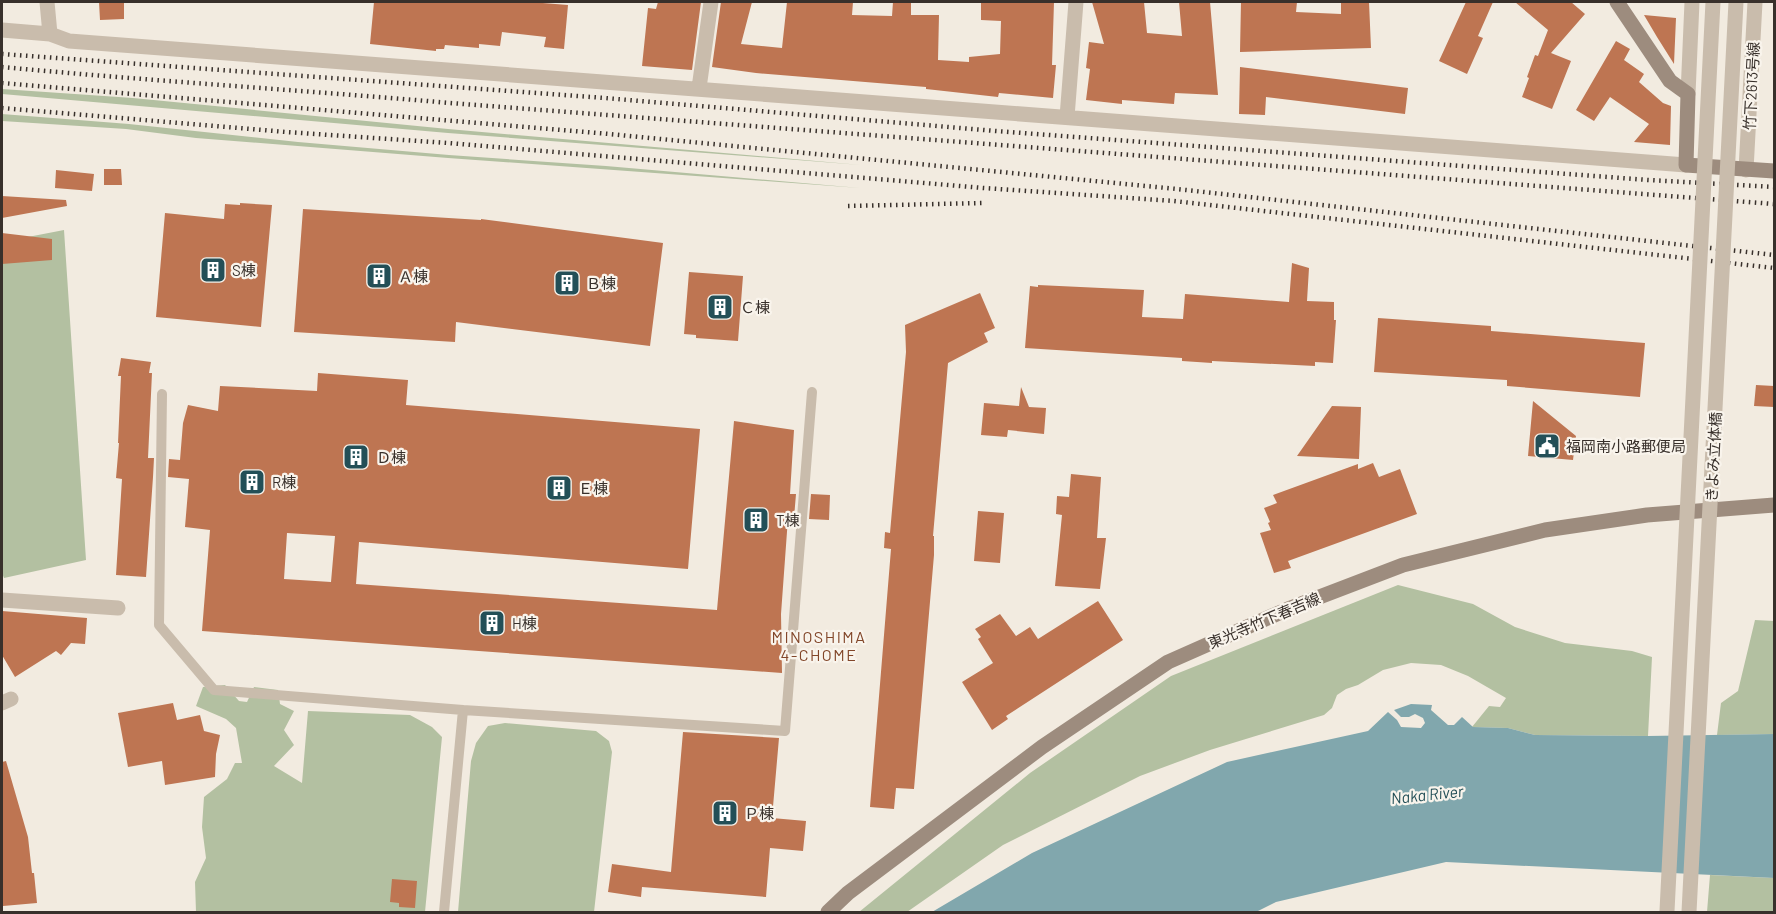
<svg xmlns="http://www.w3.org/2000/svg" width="1776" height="914" viewBox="0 0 1776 914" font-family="Barlow,'Noto Sans JP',sans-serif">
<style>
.green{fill:#b3c0a1}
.water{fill:#81a7ad}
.building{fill:#be7552;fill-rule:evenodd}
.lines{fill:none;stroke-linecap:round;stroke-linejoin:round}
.service{stroke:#c9bcac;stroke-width:10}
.minor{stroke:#c9bcac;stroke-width:15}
.secondary{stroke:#9d8c7e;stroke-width:15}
.rail{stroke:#38302b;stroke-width:4.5;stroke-dasharray:1.5 4.5;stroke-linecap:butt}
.tertiary-bridge{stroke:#c9bcac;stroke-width:15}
.labels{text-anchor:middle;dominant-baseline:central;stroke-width:4.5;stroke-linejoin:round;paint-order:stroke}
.street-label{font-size:15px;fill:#38302b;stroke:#f9f4ec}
.poi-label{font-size:15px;fill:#38302b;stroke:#f9f4ec;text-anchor:start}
.neighbourhood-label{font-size:16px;letter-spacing:1.5px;fill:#824629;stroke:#f9f4ec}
.water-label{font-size:16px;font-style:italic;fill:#234f57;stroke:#f9f4ec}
</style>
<rect width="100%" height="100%" fill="#f2ebe0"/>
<path class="green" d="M2,89L133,98L448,129L861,165L448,133L2,94Z
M2,114L129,124L298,142L449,155L606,166L860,188L448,158L196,138L126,129L2,121Z
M64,230L86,560L4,578L2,573V242Z
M1398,585L1473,604L1515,627L1565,643L1632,651L1652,657L1648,736L1535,735L1508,728L1472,727L1489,706L1500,707L1506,698L1468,676L1441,665L1411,663L1383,670L1358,685L1346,689L1337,695L1332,708L1324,715L1210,750L1140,776L1003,845L907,912H859L1030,773L1171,676Z
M1755,620L1774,621V734L1717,735L1721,703L1738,691Z
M225,685L239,701L247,702L254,687L278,690L280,704L294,711L284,730L294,745L274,766L302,783L308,711L410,715L432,727L442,737L425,912H196L195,882L206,858L202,827L204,797L227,779L235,763H242L236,728L226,719L196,706L203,687Z
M505,723L596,731L609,741L612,752L594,912H458L471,761L476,743L488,726Z
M1710,875L1774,878V912H1707Z"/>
<path class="water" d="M1411,704L1432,705L1431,710L1448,725H1454L1462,717L1473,727L1508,728L1535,735L1648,736L1774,734V878L1446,862L1276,902L1256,912H932L1032,853L1227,762L1368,731L1388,712L1397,720L1401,727L1421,728L1425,723L1423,718L1415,714L1409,717H1401L1394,710Z"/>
<path class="building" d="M99,2H124V19L100,20Z
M374,2H530L568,5L564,49L544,47L546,37L502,32L500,46L479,44V48L445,45L444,49H436V51L370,44Z
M658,2H701L692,70L642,66L648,8L656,9Z
M721,2H752L741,44L782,48L787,2H853L852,15L892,16L893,2H911V15H939L938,60L969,62V57L1000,54L1001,21L981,20V2H1054L1052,65H1056L1053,98L999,93L998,97L926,89V87L756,73L712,67Z
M1092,2H1144L1147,33L1182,36L1179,2H1210L1218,95L1175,93L1174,104L1122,100V104L1086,100L1090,69L1086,68L1089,42L1104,44Z
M1241,2H1297L1296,12L1341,14V2H1369L1371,48L1240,52Z
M1466,2H1493L1478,36L1483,38L1467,74L1439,61Z
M1515,2H1571L1585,14L1551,53L1571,61L1552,109L1522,97L1529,78L1527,77L1535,55L1538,56L1548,30Z
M1644,15L1676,18L1674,64L1657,37Z
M1616,41L1630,49L1624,60L1644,74L1639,82L1663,103L1671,106L1670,145L1634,142L1649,124L1610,97L1594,121L1576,110Z
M1240,67L1408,88L1405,114L1266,97L1265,115L1239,114Z
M104,169H121L122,185H104Z
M56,170L94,174L92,191L55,188Z
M2,196L66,200L67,206L2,218Z
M240,203L272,205L261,327L156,317L165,213L224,219L225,204L240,205Z
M303,209L481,220V219L663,243L650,346L456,322L455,342L294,332Z
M2,233L52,239V260L2,264Z
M1292,263L1309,268L1307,301L1334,302V320H1336L1333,363L1315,362V366L1212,361V363L1182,361V358L1025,348L1030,286L1038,287V285L1144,290L1142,317L1183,319L1185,294L1289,302Z
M689,272L743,276L738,341L696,338V335L684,334Z
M980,293L995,328L984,333L988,342L948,363L933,536H934V555L914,789L896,788L894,809L870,807L891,549L884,548L885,532L890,533L906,352L905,325Z
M1378,318L1491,326V331L1645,343L1640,397L1507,386V380L1374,372Z
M121,358L151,362L149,373H152L148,458H154L153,477L146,577L116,575L122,479L116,478L119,443H118L121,376H118Z
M318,373L408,380L406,405L700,429L688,569L359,542L356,584L717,610L734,421L794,430L790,494H796L794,518H788L781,614L782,673L202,631L210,530L185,527L189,479L168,477L169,459L180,460L183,423L188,405L218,411L220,386L317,391ZM287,533L335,536L331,582L284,579Z
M1756,385L1774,386V407L1754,406Z
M1021,387L1029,407L1046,408L1044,434L1008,430L1007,437L981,435L984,403L1019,406Z
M1533,401L1576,436L1573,460L1528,456Z
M1332,406L1361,407L1359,459L1297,456Z
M1373,463L1379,477L1400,469L1417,514L1288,561L1291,568L1274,573L1260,533L1271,530L1268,523L1270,522L1264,508L1277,503L1273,495L1358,464V469Z
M1071,474L1101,477L1097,538H1106L1100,589L1055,586L1062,515L1056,514L1057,496L1069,497Z
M811,494L830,495L829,520L809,519Z
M978,511L1004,513L1000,563L974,561Z
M1098,601L1123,640L1006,716L1008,719L992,730L962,682L993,663L978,639L981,637L975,629L1000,614L1016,636L1030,627L1038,639Z
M2,611L87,618L85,644L71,643L61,655L56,651L15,677L2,655Z
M173,703L177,720L200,715L204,731L220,735L216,754L215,777L165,785L162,761L128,767L118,713Z
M683,732L779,738L772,818L806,821L803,851L770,848L766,897L642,887L641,897L608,892L612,864L671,872Z
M6,761L28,837L32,873H34L37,903L3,906L2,890V762Z
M392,879L417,881L415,908L399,907V903L390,902Z"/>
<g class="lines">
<path class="service" d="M162,394L159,625L214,690L463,710
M444,912L463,710L785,731L812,392"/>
<path class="minor" d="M47,2L50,34
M2,30L50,34L69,41L1686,165
M699,88L711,2
M1688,94L1692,2
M1067,117L1076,2
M1746,170L1755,2
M2,600L118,608
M2,703L11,699"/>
<path class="secondary" d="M1617,2L1670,81L1688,94L1686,165L1774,171
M828,912L848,893L1042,747L1168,662L1288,609L1403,565L1545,530L1647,515L1774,505"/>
<path class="rail" d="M2,54L605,98L996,131L1648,180L1774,187
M2,67C151,81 301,90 450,103L1774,204
M2,83L609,134L1177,189L1774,255
M2,108L286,132L448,143L984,188L1174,201L1774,268
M848,206L983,203"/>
<path class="tertiary-bridge" d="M1667,911L1713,2
M1689,912L1736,2"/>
</g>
<defs>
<g id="building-square" transform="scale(1.35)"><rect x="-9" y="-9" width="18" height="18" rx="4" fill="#234f57" stroke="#f9f4ec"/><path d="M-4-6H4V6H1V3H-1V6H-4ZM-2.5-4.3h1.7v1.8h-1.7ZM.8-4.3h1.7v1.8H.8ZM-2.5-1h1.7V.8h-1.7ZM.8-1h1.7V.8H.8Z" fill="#fff"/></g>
<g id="civic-square" transform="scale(1.35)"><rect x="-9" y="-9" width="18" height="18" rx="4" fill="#234f57" stroke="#f9f4ec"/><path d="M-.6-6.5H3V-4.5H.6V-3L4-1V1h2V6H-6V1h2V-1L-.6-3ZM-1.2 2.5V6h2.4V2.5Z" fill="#fff"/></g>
</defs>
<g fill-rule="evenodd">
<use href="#building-square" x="213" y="270"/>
<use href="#building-square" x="379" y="276"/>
<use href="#building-square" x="567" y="283"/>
<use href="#building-square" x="720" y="307"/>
<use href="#civic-square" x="1547" y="446"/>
<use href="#building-square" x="356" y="457"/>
<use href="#building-square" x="252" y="482"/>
<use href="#building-square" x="559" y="488"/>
<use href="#building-square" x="756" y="520"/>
<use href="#building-square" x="492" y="623"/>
<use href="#building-square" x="725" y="813"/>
</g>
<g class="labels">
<g class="street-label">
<text transform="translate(1751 86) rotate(-87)">竹下2613号線</text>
<text transform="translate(1713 457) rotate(-87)">きよみ立体橋</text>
<text transform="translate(1264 620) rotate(-23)">東光寺竹下春吉線</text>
</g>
<g class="poi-label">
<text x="232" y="270">S棟</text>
<text x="398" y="276">Ａ棟</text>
<text x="586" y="283">Ｂ棟</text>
<text x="740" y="307">Ｃ棟</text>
<text x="1566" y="446">福岡南小路郵便局</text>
<text x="376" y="457">Ｄ棟</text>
<text x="272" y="482">R棟</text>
<text x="578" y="488">Ｅ棟</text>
<text x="776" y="520">T棟</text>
<text x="512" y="623">H棟</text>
<text x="744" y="813">Ｐ棟</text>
</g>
<g class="neighbourhood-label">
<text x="819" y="636">MINOSHIMA<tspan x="819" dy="18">4-CHOME</tspan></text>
</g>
<g class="water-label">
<text transform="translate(1427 794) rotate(-6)">Naka River</text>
</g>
</g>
<rect width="1776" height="914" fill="none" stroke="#38302b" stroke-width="6"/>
</svg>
